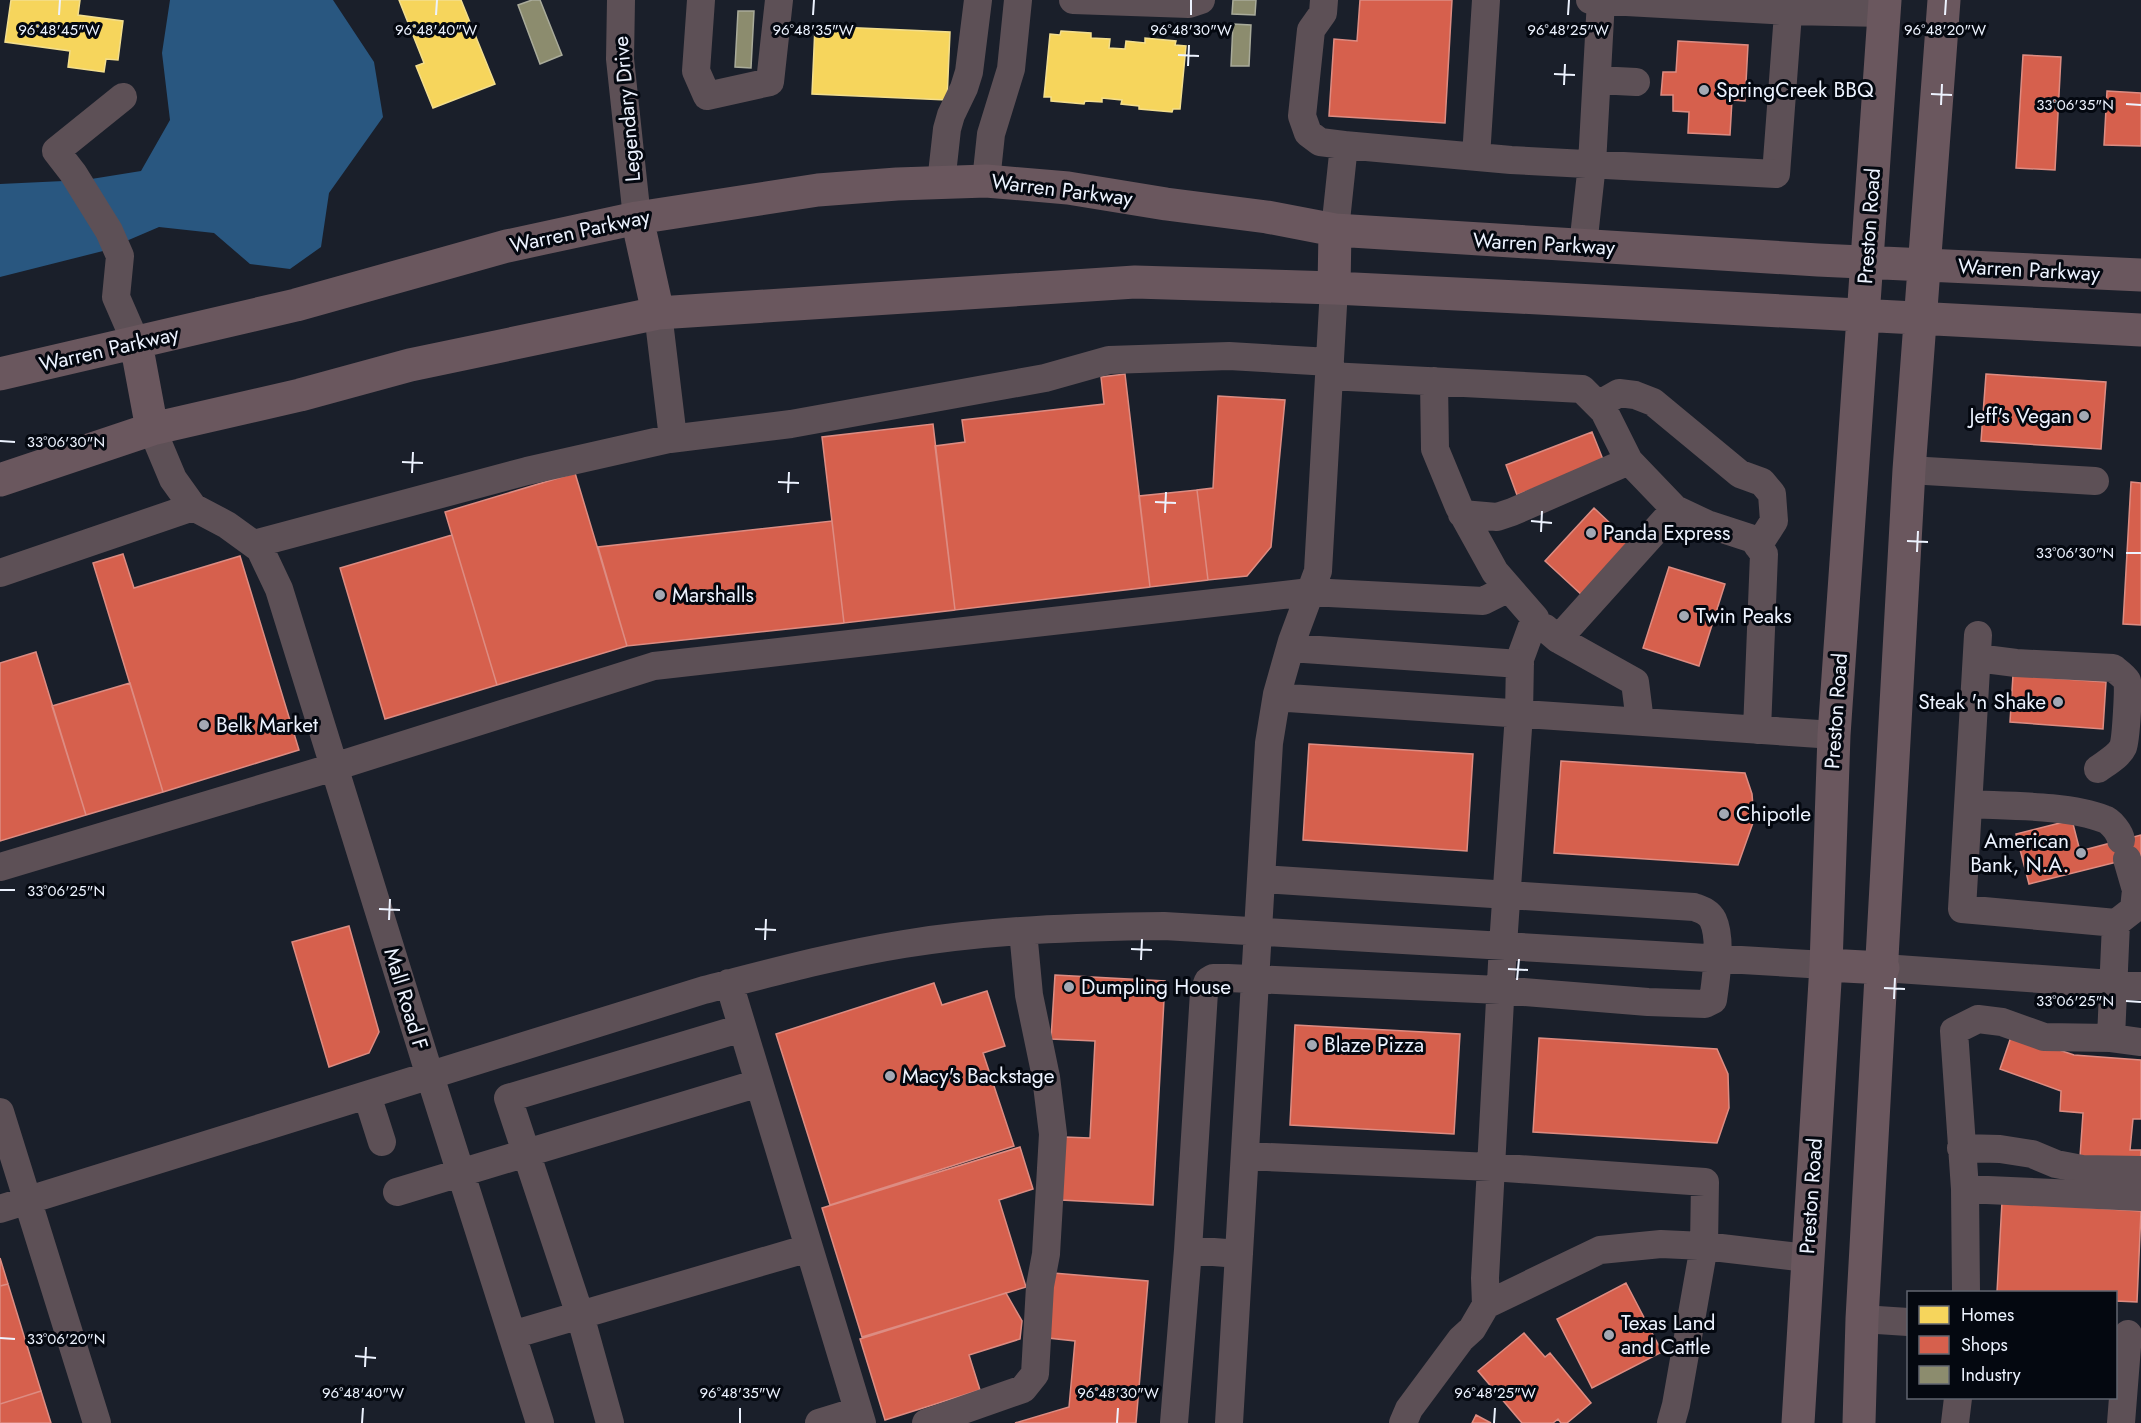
<svg xmlns="http://www.w3.org/2000/svg" width="2141" height="1423" viewBox="0 0 2141 1423" font-family="Jost,sans-serif">
<style>
.water{fill:#295780}
.homes{fill:#f6d55c;stroke:#f3de8d;stroke-width:1.5}
.shops{fill:#d6604d;stroke:#dd8c82;stroke-width:1.5}
.industry{fill:#8c8c6e;stroke:#a9ab9a;stroke-width:1.5}
.lines{fill:none;stroke-linecap:round;stroke-linejoin:round}
.minor{stroke:#5d5056;stroke-width:28}
.major{stroke:#6a575e;stroke-width:33}
.ticks{fill:none;stroke:#edf3ff;stroke-width:2}
.poi-dot{fill:#a3a9b4;stroke:#040810;stroke-width:2}
.labels{text-anchor:middle;dominant-baseline:central;stroke-width:6;stroke-linejoin:round;paint-order:stroke}
.poi-label{font-size:21px;fill:#edf3ff;stroke:#040810;text-anchor:start}
.street-label{font-size:21px;fill:#edf3ff;stroke:#040810}
.ticks-label{font-size:15px;text-anchor:middle;fill:#edf3ff;stroke:#040810;stroke-width:6;stroke-linejoin:round;paint-order:stroke}
</style>
<rect width="100%" height="100%" fill="#1a1f2a"/>
<path class="water" d="M170,0H333L374,62L383,117L329,193L321,247L290,269L250,264L214,233L159,227L103,251L0,277V184L85,180L141,171L170,120L162,53Z"/>
<path class="homes" d="M11,0H80L78,15L123,21L118,60L106,59L104,72L68,67L70,51L5,42Z
M399,0H461L495,84L433,108L416,66L424,63Z
M815,26L950,32L947,100L812,94Z
M1061,31L1091,33V38L1110,39L1109,48L1125,49L1126,41L1145,43V38L1176,41L1175,45L1186,46L1180,109H1173L1172,112L1139,109V106L1121,104L1122,100L1102,98V102L1085,101L1084,104L1051,101V97H1044L1050,34L1060,35Z"/>
<path class="shops" d="M1360,0H1452L1445,123L1329,116L1334,39L1357,41Z
M1678,41L1748,45L1745,101L1732,100L1730,135L1688,133L1689,112L1673,111V95H1661L1663,72H1676Z
M2023,55L2061,57L2055,170L2016,168Z
M2107,91L2141,93V146L2104,145Z
M1125,374L1150,587L955,610L935,446L965,442L962,420L1104,404L1101,377Z
M1986,374L2106,382L2101,449L1981,441Z
M1218,396L1285,400L1271,547L1247,576L1208,580L1197,490L1213,488Z
M933,424L955,610L844,623L822,437Z
M1592,432L1604,462L1517,495L1506,465Z
M575,473L627,646L497,685L445,512Z
M2131,482L2141,483V625L2123,624Z
M1197,490L1208,580L1150,587L1139,496Z
M1594,508L1633,545L1584,597L1545,561Z
M832,521L844,623L627,646L598,547Z
M452,535L497,685L385,719L340,568Z
M123,554L134,588L240,556L299,750L163,792L93,563Z
M1669,567L1725,584L1699,666L1643,648Z
M36,652L86,815L0,841V663Z
M2013,675L2106,682L2103,729L2010,722Z
M130,683L163,792L86,815L52,706Z
M1309,744L1473,754L1467,851L1303,840Z
M1561,761L1745,773L1752,794L1754,820L1738,865L1554,853Z
M2072,820L2080,851L2141,835V856L2029,884L2016,834Z
M349,926L379,1032L369,1053L329,1067L292,942Z
M1055,975L1165,981L1153,1205L1061,1200L1065,1137L1090,1138L1095,1041L1051,1039Z
M934,983L942,1005L987,991L1005,1046L983,1053L1014,1146L830,1205L776,1034Z
M1295,1025L1460,1034L1454,1134L1290,1125Z
M2012,1034L2074,1055L2141,1060V1119H2133L2130,1150H2141V1161L2080,1157L2083,1113L2060,1111L2061,1091L2000,1069Z
M1539,1038L1717,1049L1728,1074L1729,1108L1717,1143L1533,1132Z
M1020,1147L1033,1189L999,1200L1026,1287L862,1337L822,1208Z
M2002,1202L2141,1211L2137,1302L2116,1301V1292H1997Z
M0,1258L8,1284L0,1286Z
M1053,1273L1148,1281L1136,1423H1015L1069,1407L1075,1341L1048,1338Z
M1626,1283L1662,1352L1592,1388L1557,1319Z
M8,1284L41,1391L0,1404V1286Z
M1006,1293L1022,1321L1020,1339L969,1355L980,1390L885,1420L860,1339Z
M1524,1333L1545,1357L1550,1353L1591,1403L1567,1423H1561L1558,1419L1553,1423H1522L1478,1371Z
M41,1391L51,1423H0V1404Z
M1476,1415L1491,1423H1472Z"/>
<path class="industry" d="M532,0H540L562,55L540,64L518,5Z
M1233,0H1256L1255,15L1232,14Z
M738,11H754L751,68L735,67Z
M1233,24L1251,25L1249,66H1231Z"/>
<g class="lines">
<path class="minor" d="M621,0L620,59L637,218
M701,0L696,71L707,96L770,82L779,0
M1073,0L1189,4L1201,0
M1324,0L1323,13L1311,30L1302,116L1308,133L1320,142L1344,145
M1590,0L1788,11L1884,13
M1597,80L1636,82
M123,97L56,151L73,173L109,231L120,256L116,297L136,343
M1476,157L1486,0
M986,181L991,134L1011,69L1018,0
M941,183L947,129L951,115L964,88L969,72L978,0
M1335,230L1344,145L1511,160L1776,174L1789,0
M1583,246L1592,164L1601,0
M1329,376L1582,389L1604,411L1629,461L1675,509L1707,524L1753,539L1764,554L1757,730
M1598,405L1619,393L1635,395L1653,402L1740,474L1762,482L1772,494L1774,521L1758,546
M152,429L173,479L193,507L227,525L260,549L279,589L430,1076L540,1423
M670,439L791,424L1045,378L1109,360L1229,356L1330,362
M1909,470L2095,481
M1462,514L1497,517L1512,512L1629,461
M254,544L527,471L673,438L658,313
M0,573L193,507
M1545,628L1558,639L1635,682L1640,722
M1978,635L1962,909L2116,923L2111,1038
M1558,639L1675,509
M1290,648L1520,664
M1977,658L2016,663L2113,668C2118,672 2124,676 2127,681C2129,688 2126,739 2123,747C2119,756 2106,763 2098,769
M1277,694L1288,698L1834,735
M1969,804C2007,806 2069,805 2104,819C2111,821 2120,833 2121,840
M0,867L334,767L654,666L1310,592L1483,601L1509,588
M2116,923L2134,909L2136,890L2127,859
M1883,968L2141,986
M729,983L862,1423
M367,1095L382,1142
M0,1112L97,1423
M1961,1148L2000,1149L2032,1154L2056,1164L2082,1169L2141,1170
M1245,1156L1491,1167L1705,1182L1704,1246L1661,1244L1600,1250L1486,1305
M1965,1189L2141,1197
M397,1192L759,1083
M0,1209L704,990C770,973 836,955 904,944C989,930 1078,927 1164,926L1826,965
M1188,1250L1239,1254
M1966,1292L1965,1189L1954,1031L1978,1019L2002,1022L2044,1037L2111,1038L2141,1042
M1862,1319L1908,1322
M512,1335L809,1248
M610,1423L580,1315L508,1098L742,1028
M819,1423L858,1411
M926,1423L1023,1389L1035,1374L1040,1286L1046,1254L1053,1134L1046,1077L1029,995L1023,931
M1174,1423L1188,1250L1204,992L1208,981L1213,978H1228L1500,990L1648,1002L1705,1004L1713,1000C1716,980 1722,939 1713,920C1709,912 1702,910 1694,907L1262,879
M1229,1423L1269,743L1277,694L1292,641L1318,571L1334,288
M1403,1423L1409,1409L1461,1339L1472,1329L1486,1305L1485,1278L1503,945L1519,714L1520,659L1535,618L1495,572L1459,507L1435,449L1434,381
M1671,1423L1676,1405L1704,1246L1807,1258
M1955,1423L1958,1398
M2121,1423L2128,1334"/>
<path class="major" d="M637,218L658,313
M1334,288L1335,230
M136,343L152,429
M0,374L296,305L507,246L637,218L818,190L897,184L986,181L1068,188L1166,204L1267,217L1335,230L1818,260L2141,275
M0,480L152,429L300,395L410,365L658,313L1135,282L1334,288L1518,297L2141,330
M1826,965L1883,968
M1798,1423L1826,965L1834,735L1885,0
M1859,1423L1862,1319L1909,470L1944,0"/>
</g>
<path class="ticks" d="M59,15L60,0M436,15L437,0M813,15L814,0M1191,15V0M1568,15L1569,0M1945,15L1946,0M1178,55L1199,56M1188,66L1189,45M1554,74L1575,75M1564,85L1565,64M1931,94L1952,95M2126,104L2141,105M1941,105L1942,84M0,441L15,442M402,462L423,463M412,473L413,452M778,482L799,483M788,493L789,472M1155,502L1176,503M1165,513L1166,492M1531,521L1552,523M1541,532L1542,511M1907,541L1928,542M1917,552L1918,531M2126,553H2141M0,890H15M379,909L400,910M389,920L390,899M755,929L776,930M765,940L766,919M1131,949L1152,950M1141,960L1142,939M1508,969L1528,970M1517,980L1519,959M1884,988L1905,989M1894,999L1895,978M2126,1001L2141,1002M0,1338L15,1339M355,1356L376,1358M365,1367L366,1347M362,1423L363,1408M740,1423V1408M1117,1423L1118,1408M1494,1423L1495,1408"/>
<g class="poi-dot">
<circle cx="1704" cy="90" r="6"/>
<circle cx="2084" cy="416" r="6"/>
<circle cx="1591" cy="533" r="6"/>
<circle cx="660" cy="595" r="6"/>
<circle cx="1684" cy="616" r="6"/>
<circle cx="2058" cy="702" r="6"/>
<circle cx="204" cy="725" r="6"/>
<circle cx="1724" cy="814" r="6"/>
<circle cx="2081" cy="853" r="6"/>
<circle cx="1069" cy="987" r="6"/>
<circle cx="1312" cy="1045" r="6"/>
<circle cx="890" cy="1076" r="6"/>
<circle cx="1609" cy="1335" r="6"/>
</g>
<g class="labels">
<g class="poi-label">
<text x="1716" y="90">SpringCreek BBQ</text>
<text x="2072" y="416" text-anchor="end">Jeff's Vegan</text>
<text x="1603" y="533">Panda Express</text>
<text x="672" y="595">Marshalls</text>
<text x="1696" y="616">Twin Peaks</text>
<text x="2046" y="702" text-anchor="end">Steak 'n Shake</text>
<text x="216" y="725">Belk Market</text>
<text x="1736" y="814">Chipotle</text>
<text x="2069" y="841" text-anchor="end">American<tspan x="2069" dy="24">Bank, N.A.</tspan></text>
<text x="1081" y="987">Dumpling House</text>
<text x="1324" y="1045">Blaze Pizza</text>
<text x="902" y="1076">Macy's Backstage</text>
<text x="1621" y="1323">Texas Land<tspan x="1621" dy="24">and Cattle</tspan></text>
</g>
<g class="street-label">
<text transform="translate(627 109) rotate(-95)">Legendary Drive</text>
<text transform="translate(1062 190) rotate(7)">Warren Parkway</text>
<text transform="translate(1869 226) rotate(-86)">Preston Road</text>
<text transform="translate(580 231) rotate(-12)">Warren Parkway</text>
<text transform="translate(1544 244) rotate(3)">Warren Parkway</text>
<text transform="translate(2029 270) rotate(3)">Warren Parkway</text>
<text transform="translate(109 349) rotate(-13)">Warren Parkway</text>
<text transform="translate(1836 711) rotate(-86)">Preston Road</text>
<text transform="translate(406 999) rotate(73)">Mall Road F</text>
<text transform="translate(1811 1196) rotate(-86)">Preston Road</text>
</g>
</g>
<g class="ticks-label">
<text x="59" y="35">96°48'45"W</text>
<text x="436" y="35">96°48'40"W</text>
<text x="813" y="35">96°48'35"W</text>
<text x="1191" y="35">96°48'30"W</text>
<text x="1568" y="35">96°48'25"W</text>
<text x="1945" y="35">96°48'20"W</text>
<text x="2075" y="110">33°06'35"N</text>
<text x="66" y="447">33°06'30"N</text>
<text x="2075" y="558">33°06'30"N</text>
<text x="66" y="896">33°06'25"N</text>
<text x="2075" y="1006">33°06'25"N</text>
<text x="66" y="1344">33°06'20"N</text>
<text x="363" y="1398">96°48'40"W</text>
<text x="740" y="1398">96°48'35"W</text>
<text x="1118" y="1398">96°48'30"W</text>
<text x="1495" y="1398">96°48'25"W</text>
</g>
<rect x="1907" y="1291" width="210" height="108" fill="#040810" stroke="#616670" stroke-width="1.5"/>
<rect x="1919" y="1306" width="30" height="18" fill="#f6d55c" stroke="#616670" stroke-width="1.5"/>
<text x="1961" y="1321" font-size="18" fill="#edf3ff">Homes</text>
<rect x="1919" y="1336" width="30" height="18" fill="#d6604d" stroke="#616670" stroke-width="1.5"/>
<text x="1961" y="1351" font-size="18" fill="#edf3ff">Shops</text>
<rect x="1919" y="1366" width="30" height="18" fill="#8c8c6e" stroke="#616670" stroke-width="1.5"/>
<text x="1961" y="1381" font-size="18" fill="#edf3ff">Industry</text>
</svg>
